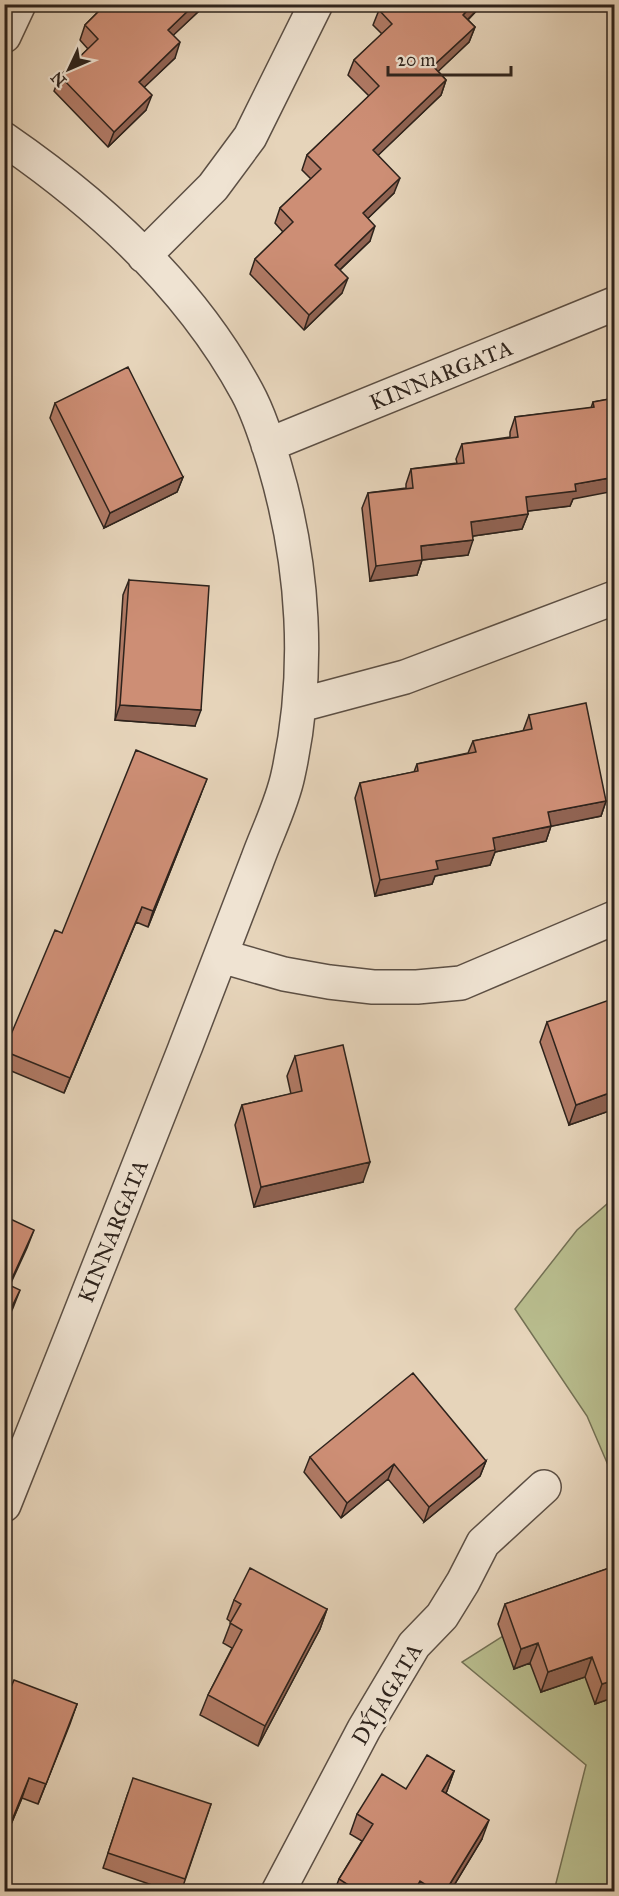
<svg xmlns="http://www.w3.org/2000/svg" width="619" height="1896" viewBox="0 0 619 1896" font-family="'IM FELL Great Primer',serif">
<style>
.green{fill:#b8bc8d;stroke:#737054;stroke-width:1.5}
.lines{fill:none;stroke-linecap:round;stroke-linejoin:round}
.minor-casing{stroke:#5c4f44;stroke-width:36}
.minor{stroke:#efe3d2;stroke-width:33}
.wall{fill:#b07a65;stroke:#2e231c;stroke-width:1.5}
.shaded-wall{fill:#906352;stroke:#2e231c;stroke-width:1.5}
.building{fill:#cd8e75;stroke:#2e231c;stroke-width:1.5}
.labels{text-anchor:middle;dominant-baseline:central;stroke-width:6;stroke-linejoin:round;paint-order:stroke}
.street-label{font-size:22px;fill:#2e231c;stroke:#efe3d2}
</style>
<rect width="100%" height="100%" fill="#e6d4ba"/>
<filter id="stains"><feTurbulence type="fractalNoise" baseFrequency=".00333" numOctaves="4"/><feColorMatrix values="0 0 0 0 .2 0 0 0 0 .09 0 0 0 0 .02 0 0 0 .5 -.17"/></filter>
<radialGradient id="worn" r=".72"><stop offset=".6" stop-color="#630" stop-opacity="0"/><stop offset="1" stop-color="#630" stop-opacity=".3"/></radialGradient>
<path class="green" d="M614,1198V1479L587,1416L515,1309L577,1230Z
M614,1561V1891H554L586,1765L462,1662L610,1568Z"/>
<g class="lines">
<g class="minor-casing">
<path id="minor" d="M4,36L19,4
M4,139C100,205 191,288 247,392C259,414 267,440 274,463C304,564 311,671 288,775C282,804 267,833 257,861C233,924 209,986 185,1048C125,1200 65,1353 4,1505
M144,256L213,187L250,137L316,4
M268,445L614,304
M300,705L405,677L614,598
M221,956L284,974L329,982L373,987H417L461,983L614,918
M278,1892L364,1729L414,1645L442,1616L463,1582L483,1543L544,1487"/>
</g>
<use href="#minor" class="minor"/>
</g>
<path class="wall" d="M106,4H202L200,10L173,35L175,58L144,87L146,110L108,147L54,91L60,76L88,49L80,40L85,25Z
M483,4L468,20L475,27L469,42L438,71L446,80L441,95L378,155L394,193L368,218L370,241L340,270L342,293L304,330L250,274L255,259L283,232L275,223L280,208L311,179L302,170L307,155L369,96L348,75L354,60L382,34L373,25L379,10Z
M615,398L570,506L527,511L528,514L522,529L473,536L468,555L422,560L417,575L370,581L362,508L368,493L406,488V484L411,469L457,463L456,459L462,444L510,437V432L515,417L591,408L593,402Z
M55,403L183,477L177,492L104,528L50,418Z
M129,580L195,726L115,720L123,595Z
M529,715L606,801L601,816L551,826L546,841L495,852L490,865L435,876L432,884L375,896L355,798L360,783L414,772L417,764L468,753L473,741L523,731Z
M201,794L148,927L136,922L64,1093L4,1068V1051L62,933Z
M547,1022L615,1109L569,1125L540,1042Z
M295,1056L363,1182L254,1207L235,1125L242,1105L291,1094L287,1076Z
M310,1457L486,1461L480,1476L424,1522L388,1479L341,1518L304,1472Z
M615,1566V1697L595,1704L585,1677L541,1692L530,1663L514,1669L498,1624L505,1604Z
M234,1600L327,1609L320,1629L258,1746L200,1715L208,1695L232,1648L223,1643L231,1622L227,1619Z
M4,1704H77L38,1804L22,1798L4,1841Z
M454,1771L446,1793L482,1839L450,1892H334L339,1879L362,1841L350,1834L357,1814L406,1789Z
M128,1793L211,1804L181,1892H172L103,1868Z"/>
<path class="shaded-wall" d="M195,4H202L200,10L163,45L168,30Z
M473,4H483L457,30L463,15Z
M475,27L469,42L428,81L433,66Z
M180,42L175,58L134,97L139,82Z
M446,80L441,95L368,165L373,150Z
M152,95L146,110L108,147L114,132Z
M400,178L394,193L358,228L363,213Z
M375,226L370,241L329,280L335,265Z
M348,278L342,293L304,330L309,315Z
M183,477L177,492L104,528L110,513Z
M615,477V491L573,499L570,506L520,512L526,497L575,484Z
M528,514L522,529L466,537L471,522Z
M473,540L468,555L422,560L417,575L370,581L376,566L421,546Z
M120,705L201,710L195,726L115,720Z
M207,779L201,794L148,927L153,911Z
M606,801L601,816L543,828L548,812Z
M551,826L546,841L495,852L490,865L435,876L432,884L375,896L380,880L436,861L493,838Z
M142,907L136,922L64,1093L70,1078Z
M615,1091V1109L569,1125L576,1105Z
M370,1162L363,1182L254,1207L261,1187Z
M34,1230L27,1248L4,1298L9,1285Z
M20,1290L13,1308L4,1327V1323Z
M486,1461L480,1476L424,1522L429,1507Z
M394,1464L388,1479L341,1518L347,1503Z
M327,1609L320,1629L258,1746L265,1726Z
M538,1643L530,1663L514,1669L521,1649Z
M592,1657L585,1677L541,1692L548,1672Z
M615,1680V1697L595,1704L602,1684Z
M77,1704L70,1724L38,1804L46,1784Z
M454,1771L447,1791L435,1811L442,1791Z
M29,1778L22,1798L4,1841L8,1830Z
M489,1820L482,1839L450,1892H445Z"/>
<path class="building" d="M106,4H195L168,30L180,42L139,82L152,95L114,132L60,76L98,39L85,25Z
M384,4H473L463,15L475,27L433,66L446,80L373,150L400,178L363,213L375,226L335,265L348,278L309,315L255,259L293,222L280,208L321,169L307,155L379,86L354,60L392,24L379,10Z
M128,367L183,477L110,513L55,403Z
M615,398V477L575,484L576,491L526,497L528,514L471,522L473,540L421,546L422,560L376,566L368,493L413,488L411,469L464,463L462,444L518,437L515,417L594,407L593,402Z
M129,580L209,586L201,710L120,705Z
M586,703L606,801L548,812L551,826L493,838L495,850L436,861L438,869L380,880L360,783L418,771L417,764L476,752L473,741L532,729L529,715Z
M136,750L207,779L153,911L142,907L70,1078L4,1051L55,930L62,933Z
M615,998V1091L576,1105L547,1022Z
M343,1045L370,1162L261,1187L242,1105L302,1091L295,1056Z
M4,1216L34,1230L9,1285L20,1290L4,1323Z
M413,1373L486,1461L429,1507L394,1464L347,1503L310,1457Z
M615,1566V1680L602,1684L592,1657L548,1672L538,1643L521,1649L505,1604Z
M250,1568L327,1609L265,1726L208,1695L242,1630L230,1623L241,1604L234,1600Z
M14,1680L77,1704L46,1784L29,1778L8,1830L4,1828V1704Z
M427,1755L454,1771L442,1791L489,1820L445,1892H437L420,1881L414,1892H410L401,1886L398,1892H359L339,1879L373,1824L357,1814L382,1774L406,1789Z
M133,1778L211,1804L185,1879L108,1853Z"/>
<g class="labels">
<g class="street-label">
<text transform="translate(441 375) rotate(-22)">KINNARGATA</text>
<text transform="translate(113 1231) rotate(-68)">KINNARGATA</text>
<text transform="translate(387 1694) rotate(-59)">DÝJAGATA</text>
</g>
</g>
<rect width="619" height="1896" fill="none" stroke="#e6d4ba" stroke-width="24"/>
<rect x="6" y="6" width="607" height="1884" fill="none" stroke="#2e231c" stroke-width="3"/>
<rect x="12" y="12" width="595" height="1872" fill="none" stroke="#2e231c" stroke-width="1.5"/>
<g transform="translate(69 69) rotate(226)" stroke="#efe3d2" stroke-width="4.5" paint-order="stroke">
<path d="M0-4.5L10 22L0 15L-10 22Z" fill="#2e231c"/>
<text y="-9" font-size="16" font-weight="bold" text-anchor="middle" fill="#2e231c">N</text>
</g>
<path d="M388 66v9h123v-9" fill="none" stroke="#2e231c" stroke-width="3"/>
<text x="397" y="66" font-size="18" fill="#2e231c" stroke="#efe3d2" stroke-width="4.5" paint-order="stroke">20 m</text>
<rect width="100%" height="100%" filter="url(#stains)"/>
<rect width="100%" height="100%" fill="url(#worn)"/>
</svg>
